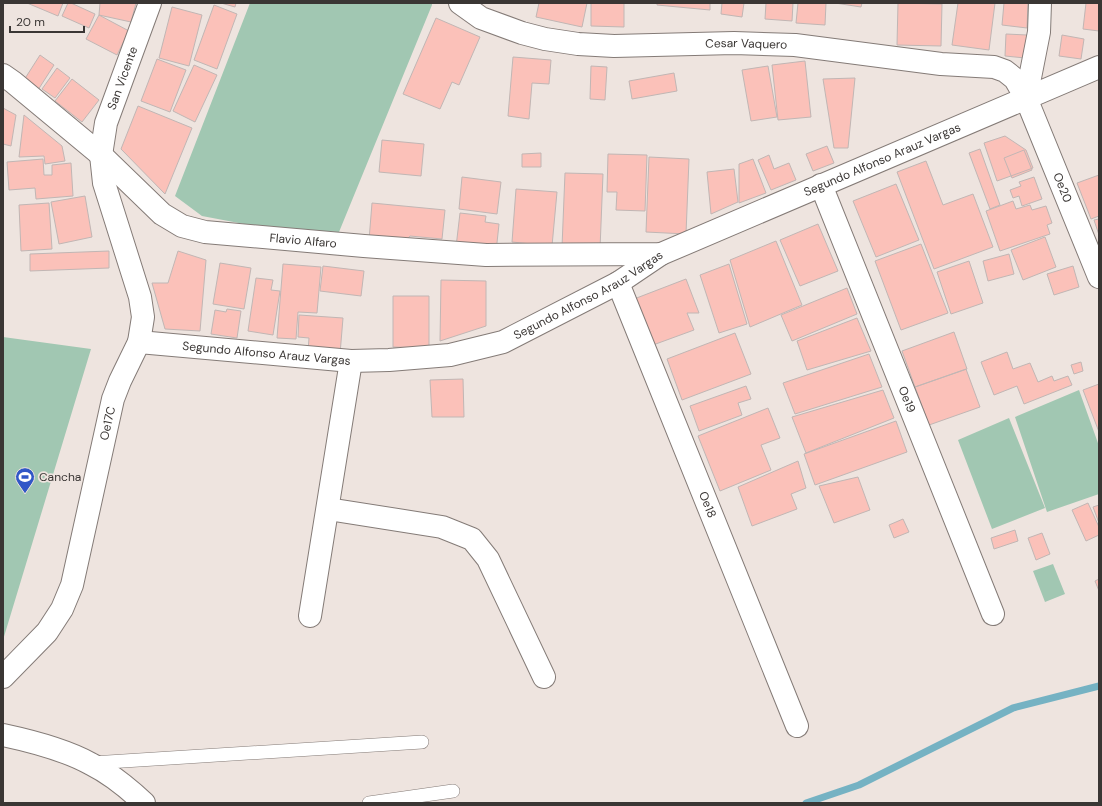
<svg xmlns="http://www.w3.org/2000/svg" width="1102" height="806" viewBox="0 0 1102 806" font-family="'DM Sans',sans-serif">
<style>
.green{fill:#a1c7b2}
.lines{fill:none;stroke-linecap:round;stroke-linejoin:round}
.stream{stroke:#75b2c3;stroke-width:7}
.building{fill:#fbc1b9;stroke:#c1b6b4}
.service-casing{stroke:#847b77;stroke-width:14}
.minor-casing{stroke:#847b77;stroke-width:24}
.tertiary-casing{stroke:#847b77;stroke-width:24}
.service{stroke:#fff;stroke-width:13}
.minor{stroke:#fff;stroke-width:22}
.tertiary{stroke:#fff;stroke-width:22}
.labels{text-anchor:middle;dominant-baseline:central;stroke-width:3.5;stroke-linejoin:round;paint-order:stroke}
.street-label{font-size:12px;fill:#3a3634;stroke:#eee4df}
.poi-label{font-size:12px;fill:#3a3634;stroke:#eee4df;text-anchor:start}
</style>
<rect width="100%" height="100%" fill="#eee4df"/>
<path class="green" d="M250,3H432V5L339,232L266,228L202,216L175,196Z
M3,337L91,349L3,640Z
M1079,390L1099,446V494L1047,512L1015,417Z
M1009,418L1045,508L992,529L958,440Z
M1053,564L1065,594L1045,602L1033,571Z"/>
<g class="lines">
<path class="stream" d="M806,803L859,785L1013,708L1099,686"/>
</g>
<path class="building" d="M27,3H63L58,16Z
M68,3H71L95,14L89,28L62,16Z
M100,3H136L131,22L99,15Z
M221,3H236L235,7Z
M539,3H587L582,27L536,17Z
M591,3H624V27L591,26Z
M657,3H710V10L657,5Z
M722,3H744L742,17L721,14Z
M766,3H793L792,21L765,19Z
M798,3H826L825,25L796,23Z
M835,3H862L861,7Z
M898,3L942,4L941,46L897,45Z
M958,3H995L989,50L952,45Z
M1004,3H1028L1027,28L1002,25Z
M1086,3H1099V31L1083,29Z
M214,5L237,14L217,69L194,60Z
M172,7L202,15L189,66L159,58Z
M99,15L129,31L117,55L86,39Z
M436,18L480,37L459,85L452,82L440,109L403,94Z
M1006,34L1027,35L1025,58L1005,56Z
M1062,35L1084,39L1081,59L1059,56Z
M40,55L54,65L38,90L24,80Z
M513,57L551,60L549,84L532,83L529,119L508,116Z
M157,59L186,70L170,112L141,101Z
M805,61L811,117L778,120L772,65Z
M194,65L217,75L195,122L173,111Z
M591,66L607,67L605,100L590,99Z
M768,66L777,117L751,121L742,70Z
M57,68L70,78L55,98L42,89Z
M674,73L677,91L632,99L629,81Z
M855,78L848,148H834L823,79Z
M72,79L99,100L82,122L55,101Z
M138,106L192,128L165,194L121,149Z
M3,108L16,115L11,146L3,144Z
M24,115L62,146L65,161L45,164L44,156L19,157Z
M1005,136L1026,150L1033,168L997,181L984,143Z
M382,140L424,144L421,176L379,172Z
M827,146L834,163L813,171L806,154Z
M980,149L1000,205L990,209L969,153Z
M1024,150L1032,170L1012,178L1004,158Z
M541,153V167H522V154Z
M608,154L647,155L645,211L616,210L617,192H607Z
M769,155L774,169L789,163L796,180L771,190L758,160Z
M649,157L689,159L686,234L646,232Z
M43,159L44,175H52V165L71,163L73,196L36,199L35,188L9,190L7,162Z
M753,159L766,193L739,203V164Z
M926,161L943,205L973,194L993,247L934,269L897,172Z
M734,169L738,202L711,214L707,172Z
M565,173L603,174L600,249L562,247Z
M1099,175V216L1091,219L1077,183Z
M462,177L501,182L497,214L459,209Z
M1034,177L1042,199L1022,206L1019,196L1013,198L1010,190L1021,186L1019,182Z
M896,184L919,240L876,257L853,201Z
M516,189L557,192L552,246L512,242Z
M85,196L92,237L59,244L51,202Z
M1013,201L1016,209L1030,205L1032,210L1046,206L1052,223L1047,225L1050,234L1000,251L986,211Z
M49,203L52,249L21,251L19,205Z
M372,203L445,210L442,239L410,236L404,243L369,240Z
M460,213L486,216L485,222L499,224L496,252L456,247Z
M1099,219V235L1094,220Z
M818,224L838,271L800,286L780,240Z
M1045,237L1056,267L1023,280L1011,250Z
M776,241L802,305L750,327L730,260Z
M921,244L948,313L901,330L875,261Z
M109,251V268L30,271V254Z
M178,251L206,260L200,331L165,329L152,283H168Z
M1009,254L1014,274L988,281L983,261Z
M969,261L983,303L951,314L937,272Z
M220,263L251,268L244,309L213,304Z
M283,264L321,267L317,313L298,312L296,339L277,338Z
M729,264L747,324L719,333L700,275Z
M323,266L364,271L361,296L320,291Z
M1073,266L1079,287L1054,295L1047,274Z
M256,278L273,280L271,290L280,291L273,335L248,331Z
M686,279L699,313H687L694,330L653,345L634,299Z
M441,280L486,281V326L440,341Z
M847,288L857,314L792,341L781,315Z
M393,296H429V348L393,347Z
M227,309L241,311L237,338L211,334L215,310L226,312Z
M299,315L343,318L340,354L308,351L309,338L298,337Z
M857,318L871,351L807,370L797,341Z
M954,332L967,369L915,387L902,351Z
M735,333L751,374L682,400L667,359Z
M1007,352L1013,369L1030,363L1038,382L1052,376L1054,381L1068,376L1072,385L1024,404L1017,386L994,395L981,362Z
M869,354L882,387L795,414L783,383Z
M1081,362L1083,371L1074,374L1071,365Z
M966,369L980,407L929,425L915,387Z
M463,379L464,417H432L430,380Z
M1099,384V432L1083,390Z
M746,386L751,399L738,403L742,415L699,431L690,406Z
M883,390L894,418L806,453L792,417Z
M768,408L780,438L761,445L771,470L720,491L698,436Z
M896,421L907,452L815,485L804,454Z
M798,461L806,488L791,494L797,509L752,526L738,487Z
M858,477L870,510L834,523L819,486Z
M1088,503L1099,527V535L1086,541L1072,510Z
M1099,505V523L1093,507Z
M903,519L909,532L894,538L889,525Z
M1015,530L1018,541L994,549L991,538Z
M1042,533L1050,554L1036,560L1028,538Z
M1099,579V591L1095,581Z"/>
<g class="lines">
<g class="service-casing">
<path id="service" d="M92,763L422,742
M369,803L453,791"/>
</g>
<g class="minor-casing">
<g id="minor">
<path id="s1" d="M1040,3L1039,32L1026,98L1099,277"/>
<path id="s2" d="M821,185L993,614"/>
<path id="s3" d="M618,283L797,726"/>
<path id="s4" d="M139,342L351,361L389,360L450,355L503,342L618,283L661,254"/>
<path d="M328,509L442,527L472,539L488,559L544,677"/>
<path d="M310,616L351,361"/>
<path id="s5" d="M3,677L47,632L62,609L72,585L113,399L120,381L139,342L143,317L140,297L104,183L101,155L106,123L150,3"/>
</g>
</g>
<g class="tertiary-casing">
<g id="tertiary">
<path id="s6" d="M460,3L481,18L522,33L545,39L578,44L614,46L734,43L795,45L941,64L994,67L1005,71L1015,79L1026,98"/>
<path id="s7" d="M3,75L13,82L101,155L162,214L182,226L205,232L364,246L486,255L661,254L1099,67"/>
<path d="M3,735C31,741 66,750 91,764C111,774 128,788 144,803"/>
</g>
</g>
<use href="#service" class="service"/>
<use href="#minor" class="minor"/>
<use href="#tertiary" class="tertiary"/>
</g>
<defs>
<g id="stadium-pin" transform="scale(1)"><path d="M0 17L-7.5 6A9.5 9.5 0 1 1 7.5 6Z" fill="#3157c7" stroke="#eee4df"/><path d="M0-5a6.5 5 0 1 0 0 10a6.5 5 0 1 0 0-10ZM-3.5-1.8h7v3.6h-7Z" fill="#fff"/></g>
</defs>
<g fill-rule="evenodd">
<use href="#stadium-pin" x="25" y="477"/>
</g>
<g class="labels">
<g class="street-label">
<text stroke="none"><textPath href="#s6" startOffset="295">Cesar Vaquero</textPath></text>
<text stroke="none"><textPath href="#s5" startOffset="643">San Vicente</textPath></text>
<text stroke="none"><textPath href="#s7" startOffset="956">Segundo Alfonso Arauz Vargas</textPath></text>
<text stroke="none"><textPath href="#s1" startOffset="193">Oe20</textPath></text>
<text stroke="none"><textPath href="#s7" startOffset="357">Flavio Alfaro</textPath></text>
<text stroke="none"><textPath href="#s4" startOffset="464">Segundo Alfonso Arauz Vargas</textPath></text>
<text stroke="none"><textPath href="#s4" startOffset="128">Segundo Alfonso Arauz Vargas</textPath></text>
<text stroke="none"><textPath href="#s2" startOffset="231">Oe19</textPath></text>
<text stroke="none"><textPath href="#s5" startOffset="282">Oe17C</textPath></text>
<text stroke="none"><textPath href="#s3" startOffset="239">Oe18</textPath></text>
</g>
<g class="poi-label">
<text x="39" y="477">Cancha</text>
</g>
</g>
<rect width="1102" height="806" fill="none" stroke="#3a3634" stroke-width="8"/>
<path d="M10 26v6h74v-6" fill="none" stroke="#3a3634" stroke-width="2"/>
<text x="16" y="26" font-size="12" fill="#3a3634" stroke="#eee4df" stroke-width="3" paint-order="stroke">20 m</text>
</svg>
